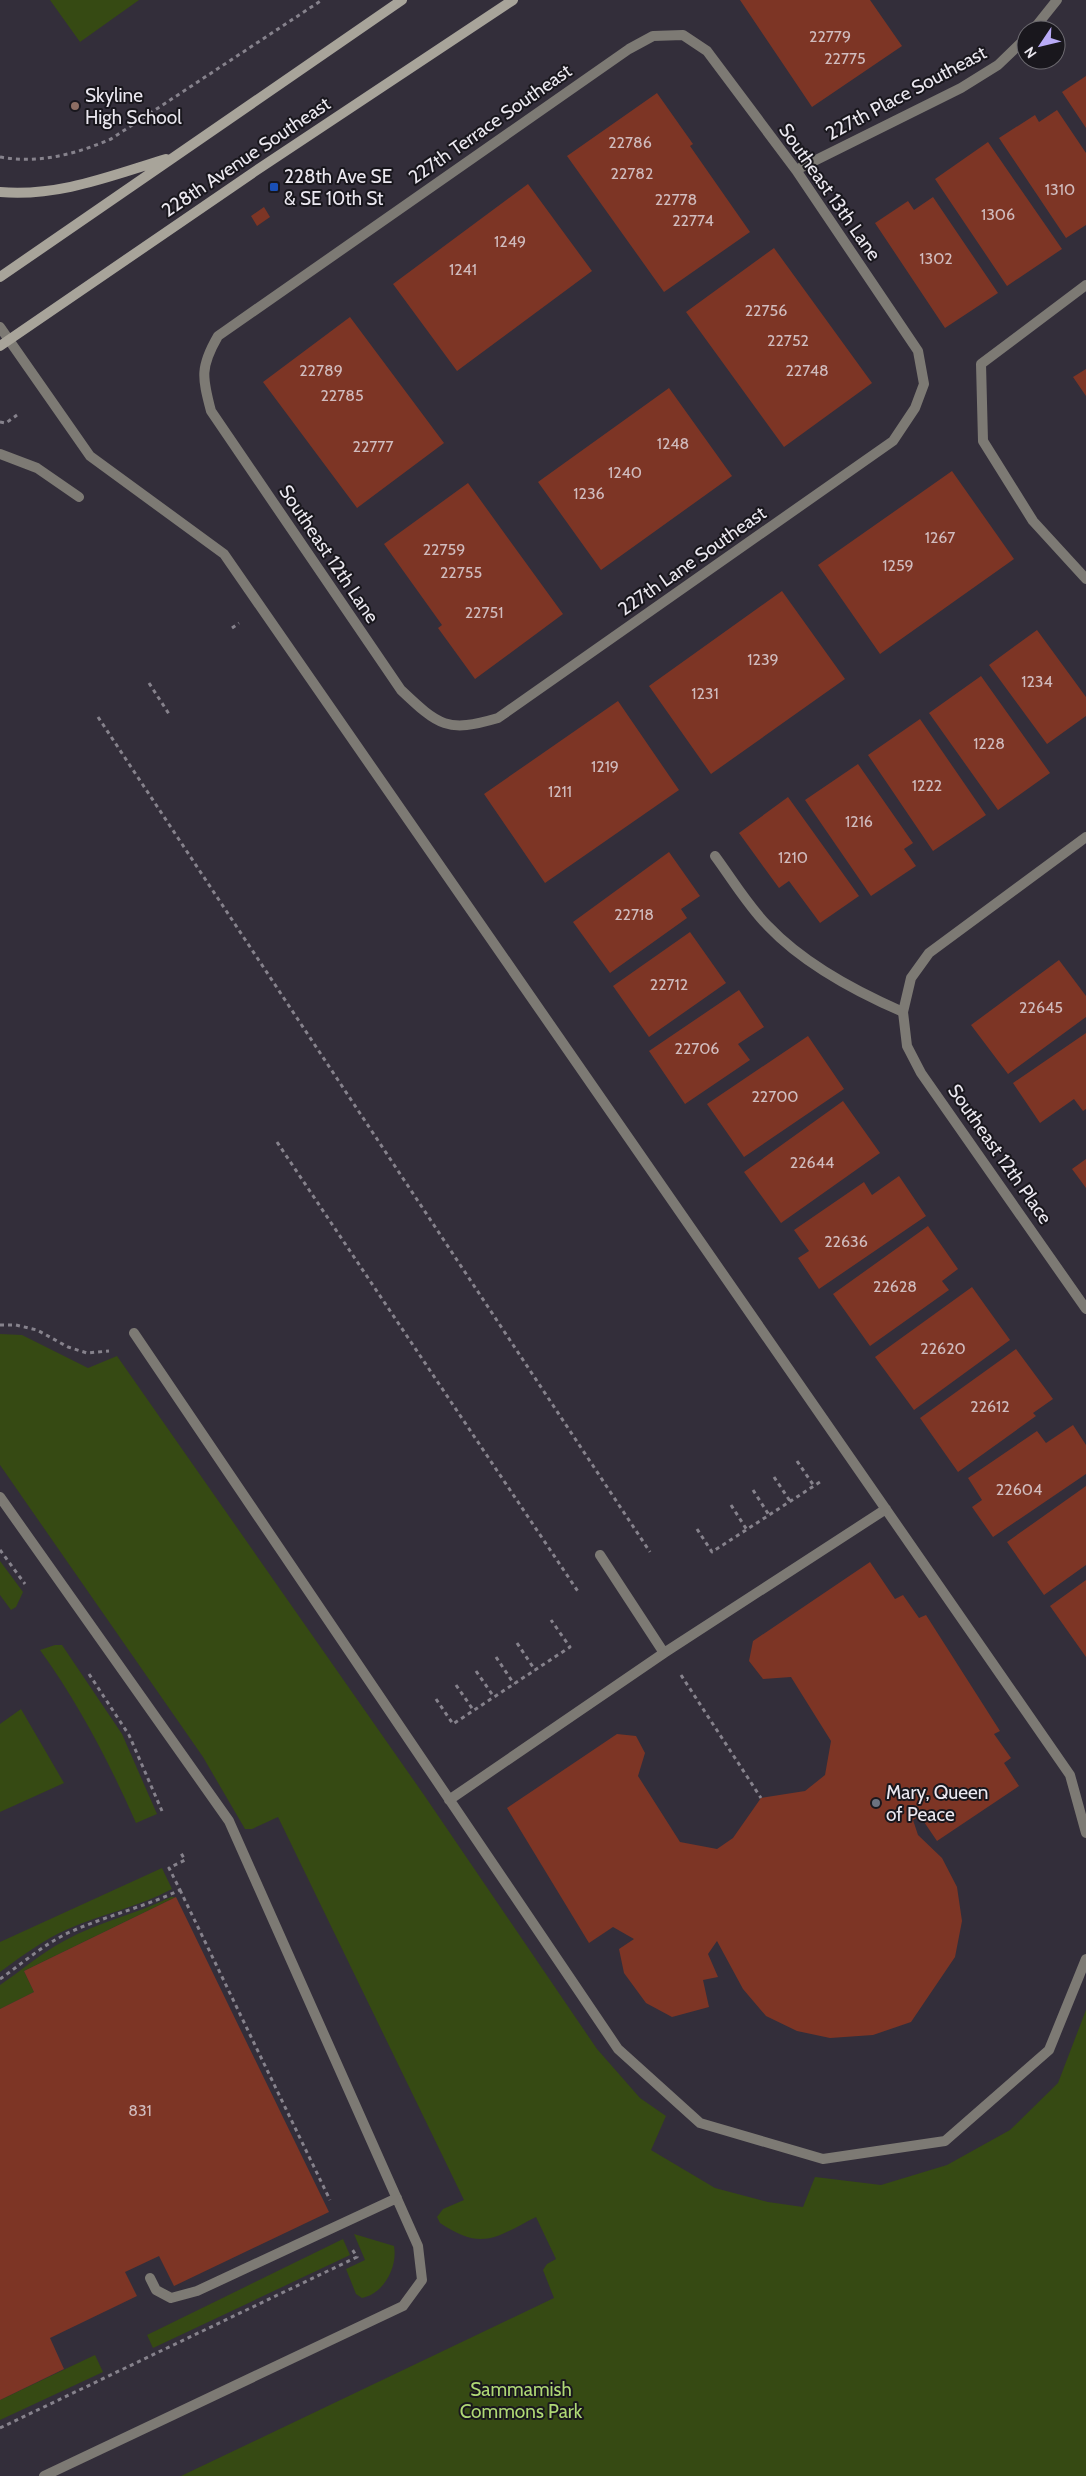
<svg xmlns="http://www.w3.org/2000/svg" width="1086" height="2476" viewBox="0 0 1086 2476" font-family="Cabin,sans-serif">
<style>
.green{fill:#364a13}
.building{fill:#7d3525}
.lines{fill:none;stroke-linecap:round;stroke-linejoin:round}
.path{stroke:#86828c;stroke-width:3;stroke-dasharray:4 4;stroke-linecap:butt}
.lane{stroke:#7d7a74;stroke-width:10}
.street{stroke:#7d7a74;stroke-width:10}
.secondary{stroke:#a8a49a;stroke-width:10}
.education-dot{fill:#8d6e63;stroke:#19171d;stroke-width:2}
.transit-dot{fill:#1a4fb4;stroke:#19171d;stroke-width:2}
.worship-dot{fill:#6b7280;stroke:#19171d;stroke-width:2}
.labels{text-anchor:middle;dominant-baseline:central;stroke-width:4;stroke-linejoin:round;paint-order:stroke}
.number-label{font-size:16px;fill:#d0bbbd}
.street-label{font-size:19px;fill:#ebe8f0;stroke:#19171d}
.poi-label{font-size:19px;fill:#ebe8f0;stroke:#19171d;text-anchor:start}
.park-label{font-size:19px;fill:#afd875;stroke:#19171d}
</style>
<rect width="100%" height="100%" fill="#332e3a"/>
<path class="green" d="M50,0H139L80,42Z
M0,1334L22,1335L88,1368L117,1356L424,1795L597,2049L640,2098L666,2116L651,2150L715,2188L768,2202L803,2207L815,2177L881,2185L947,2165L1010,2130L1058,2083L1086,2010V2476H181L554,2298L543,2270L547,2264L556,2259L536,2217C495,2238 482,2251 440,2223L437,2217L443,2209L464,2200L278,1817L252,1829H245L203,1757L0,1465Z
M0,1561L23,1592L16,1607L11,1610L0,1595Z
M55,1645H62L122,1734L157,1814L136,1823C109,1762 79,1704 40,1650Z
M21,1709L64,1783L0,1812V1724Z
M162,1868L172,1889C139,1907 101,1914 68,1929C43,1940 22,1956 0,1972V1942Z
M171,1897H176L24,1971L34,1992L0,2009V1985C21,1971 41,1953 64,1941C98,1922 136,1914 171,1897Z
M354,2234L394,2246C398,2268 383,2294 362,2298L356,2294L346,2269L365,2260Z
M343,2239L350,2255L153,2348L147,2335Z
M95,2355L103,2372L0,2420V2400Z"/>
<path class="building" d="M740,0H870L902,46L812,107Z
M1086,76V128L1062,92Z
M657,93L693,144L690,146L750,232L664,292L567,156Z
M1057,110L1086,153V225L1066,238L999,138L1035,115L1039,122Z
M988,142L1062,249L1007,286L935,179Z
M528,184L592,271L457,371L393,284Z
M933,197L998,293L945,328L875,223L908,201L914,210Z
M264,207L270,217L257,226L251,216Z
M774,248L872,383L784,447L686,312Z
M350,317L444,443L357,508L263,382Z
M1086,369V396L1073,377Z
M669,388L732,476L601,570L538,482Z
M952,471L1014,559L880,654L818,565Z
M468,483L563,614L475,679L438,628L442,625L384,544Z
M782,591L845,679L711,774L649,686Z
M1037,630L1086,697V716L1047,744L989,665Z
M981,676L1050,773L998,810L929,713Z
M618,701L679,790L545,883L484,794Z
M920,719L986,815L933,851L868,755Z
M858,764L913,843L904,849L916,866L871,896L805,800Z
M788,797L859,896L820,923L789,881L779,888L739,833Z
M669,852L700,896L681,909L687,918L610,973L573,922Z
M690,932L726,983L649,1037L613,986Z
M1059,960L1086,996V1017L1008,1074L971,1025Z
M739,990L764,1027L738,1044L750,1060L685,1104L649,1051Z
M1086,1033V1109L1083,1111L1074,1099L1040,1123L1013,1083Z
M808,1036L844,1089L744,1157L707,1104Z
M843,1101L880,1153L781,1223L744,1172Z
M1086,1159V1188L1072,1169Z
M899,1176L926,1216L819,1289L798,1258L809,1251L794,1230L864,1182L872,1195Z
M928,1226L958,1269L942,1281L949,1290L870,1346L833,1294Z
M972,1287L1010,1340L914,1410L875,1357Z
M1016,1349L1053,1399L1033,1413L1036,1416L958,1472L920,1418Z
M1073,1425L1086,1445V1474L993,1537L972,1507L982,1500L968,1478L1037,1431L1046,1443Z
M1086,1486V1565L1044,1595L1007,1542Z
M870,1562L895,1599L903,1595L919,1618L926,1615L1000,1731L994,1734L1011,1758L1004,1763L1019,1786L937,1841L920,1816L913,1820L918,1835L942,1858L957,1887L962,1921L955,1957L911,2022L873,2035L830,2038L797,2031L766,2016L743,1989L717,1941L708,1954L718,1977L703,1980L709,2007L672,2017L646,2003L624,1973L619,1949L634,1939L613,1927L589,1943L507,1808L617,1734L636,1736L645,1753L638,1776L680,1842L717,1849L733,1838L761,1798L805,1791L825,1775L831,1741L791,1677L763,1679L749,1661L753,1641Z
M1086,1580V1657L1050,1606Z
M176,1897L329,2212L174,2286L159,2256L125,2272L137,2296L50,2338L64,2369L0,2400V2009L34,1992L24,1971Z"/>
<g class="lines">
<path class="path" d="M0,157C39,164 76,154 111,139L322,0
M0,422L6,423L17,415
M232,628L239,623
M149,683L169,714
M98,717L650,1552
M277,1142L579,1593
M0,1325H16L37,1330L68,1347L87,1353L109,1351
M797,1461L814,1486
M774,1477L790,1501
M753,1490L769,1515
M731,1505L747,1530
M697,1529L712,1552L820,1482
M0,1550L25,1584
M517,1643L535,1670
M496,1657L514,1684
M476,1671L494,1697
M89,1674L129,1735L162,1811
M681,1675L761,1798
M456,1685L474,1711
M436,1699L453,1724L570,1647L551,1620
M180,1890L330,2200
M0,1979C23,1963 44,1944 70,1932C106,1916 144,1907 180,1890L169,1868L185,1860L181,1853
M0,2428L357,2257L352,2249"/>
<path class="lane" d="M1033,30L1057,0
M683,35L707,51L796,170L918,351L924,384L915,408L893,441L498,718C447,733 439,726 401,690L211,411C202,377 200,367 218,336L629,49L653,36Z
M796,170L961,88L998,65L1026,38
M0,327L90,456L224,554L1070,1775L1086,1833
M0,454L37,468L79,497
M715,856C732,879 748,906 768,926C803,963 857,992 903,1012
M134,1333L618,2049L700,2123L823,2159L945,2141L1049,2050L1086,1959
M0,1497L229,1821L418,2246L422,2280L403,2306L44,2476
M600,1555L664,1653
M449,1800L664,1653L886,1509
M150,2278L156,2290L171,2298L197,2291L397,2198"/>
<path class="street" d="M1086,285L981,364L983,441L1033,521L1086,579
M1086,837L929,953L911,978L903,1012L907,1046L921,1073L1086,1309"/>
<path class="secondary" d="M0,192C59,197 110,176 166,159
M0,277L402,0
M0,346L254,172L513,0"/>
</g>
<circle class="education-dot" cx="75" cy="106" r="5"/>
<rect class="transit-dot" x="269" y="182" width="10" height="10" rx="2.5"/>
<circle class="worship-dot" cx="876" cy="1803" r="5"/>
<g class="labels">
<g class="number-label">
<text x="830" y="36">22779</text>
<text x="845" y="58">22775</text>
<text x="630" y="142">22786</text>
<text x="632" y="173">22782</text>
<text x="1060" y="189">1310</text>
<text x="676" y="199">22778</text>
<text x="998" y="214">1306</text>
<text x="693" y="220">22774</text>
<text x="510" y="241">1249</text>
<text x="936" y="258">1302</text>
<text x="463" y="269">1241</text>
<text x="766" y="310">22756</text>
<text x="788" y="340">22752</text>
<text x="321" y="370">22789</text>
<text x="807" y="370">22748</text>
<text x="342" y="395">22785</text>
<text x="673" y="443">1248</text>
<text x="373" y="446">22777</text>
<text x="625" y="472">1240</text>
<text x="589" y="493">1236</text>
<text x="940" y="537">1267</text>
<text x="444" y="549">22759</text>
<text x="898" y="565">1259</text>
<text x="461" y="572">22755</text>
<text x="484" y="612">22751</text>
<text x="763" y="659">1239</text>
<text x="1037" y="681">1234</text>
<text x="705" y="693">1231</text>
<text x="989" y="743">1228</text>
<text x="605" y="766">1219</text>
<text x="927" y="785">1222</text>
<text x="560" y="791">1211</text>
<text x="859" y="821">1216</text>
<text x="793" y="857">1210</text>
<text x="634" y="914">22718</text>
<text x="669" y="984">22712</text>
<text x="1041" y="1007">22645</text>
<text x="697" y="1048">22706</text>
<text x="775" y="1096">22700</text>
<text x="812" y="1162">22644</text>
<text x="846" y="1241">22636</text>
<text x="895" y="1286">22628</text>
<text x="943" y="1348">22620</text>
<text x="990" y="1406">22612</text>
<text x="1019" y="1489">22604</text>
<text x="140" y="2110">831</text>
</g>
<g class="street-label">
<text transform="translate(906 93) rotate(-28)">227th Place Southeast</text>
<text transform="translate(490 124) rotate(-35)">227th Terrace Southeast</text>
<text transform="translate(246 157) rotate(-34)">228th Avenue Southeast</text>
<text transform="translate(830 192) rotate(55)">Southeast 13th Lane</text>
<text transform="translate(329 554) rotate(56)">Southeast 12th Lane</text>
<text transform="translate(692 561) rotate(-35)">227th Lane Southeast</text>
<text transform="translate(1000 1154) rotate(55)">Southeast 12th Place</text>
</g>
<g class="poi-label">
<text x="85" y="95">Skyline<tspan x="85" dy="22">High School</tspan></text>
<text x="284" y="176">228th Ave SE<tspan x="284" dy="22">&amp; SE 10th St</tspan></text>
<text x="886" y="1792">Mary, Queen<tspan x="886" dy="22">of Peace</tspan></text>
</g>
<g class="park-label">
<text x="521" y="2389">Sammamish<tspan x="521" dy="22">Commons Park</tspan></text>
</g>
</g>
<g transform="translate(1041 45) rotate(235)"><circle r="24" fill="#19171d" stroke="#6d6b71"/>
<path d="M0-4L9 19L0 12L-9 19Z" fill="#b9abf7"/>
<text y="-8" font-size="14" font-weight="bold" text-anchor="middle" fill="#ebe8f0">N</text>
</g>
</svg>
